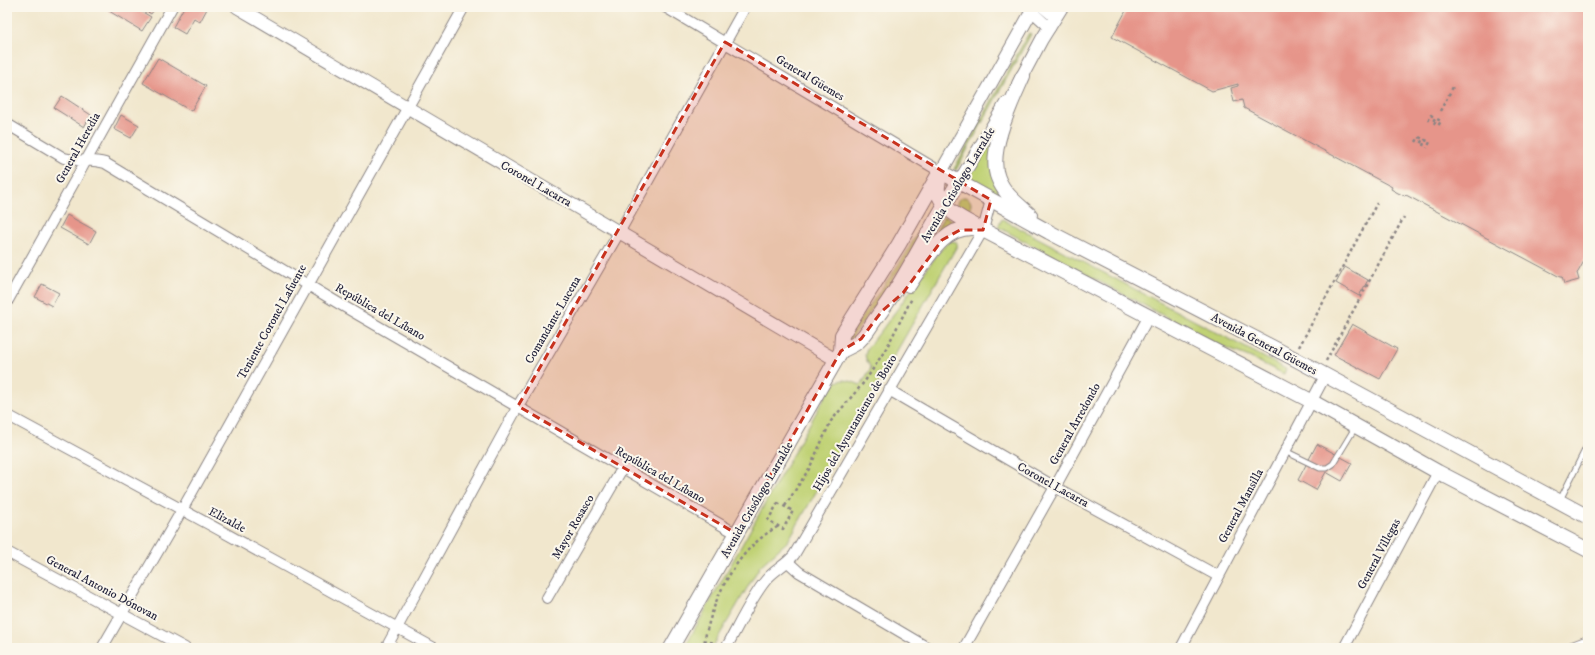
<svg xmlns="http://www.w3.org/2000/svg" width="1595" height="655" viewBox="0 0 1595 655" font-family="'IM FELL DW Pica',serif">
<style>
.green{fill:#c0d274;stroke:#717a58}
.building{fill:#e6958a}
.lines{fill:none;stroke-linecap:round;stroke-linejoin:round}
.service-casing{stroke:#8a8484;stroke-width:7}
.minor-casing{stroke:#8a8484;stroke-width:12}
.tertiary-casing{stroke:#8a8484;stroke-width:14}
.secondary-casing{stroke:#8a8484;stroke-width:16}
.path{stroke:#8a8484;stroke-width:2.5;stroke-dasharray:3 3;stroke-linecap:butt}
.service{stroke:#fff;stroke-width:5}
.minor{stroke:#fff;stroke-width:10}
.tertiary{stroke:#fff;stroke-width:12}
.secondary{stroke:#fff;stroke-width:14}
.marked{fill:#c8321e;fill-opacity:0.2;stroke:#c8321e;stroke-width:3;stroke-dasharray:8 5;stroke-linejoin:round}
.labels{text-anchor:middle;dominant-baseline:central;stroke-width:4;stroke-linejoin:round;paint-order:stroke}
.street-label{font-size:12px;fill:#22223b;stroke:#fbf7ec}
</style>
<rect width="100%" height="100%" fill="#fbf7ec"/>
<filter id="ink" filterUnits="userSpaceOnUse"><feTurbulence type="fractalNoise" baseFrequency=".025" numOctaves="2"/><feDisplacementMap in="SourceGraphic" scale="8" xChannelSelector="R" yChannelSelector="G"/><feConvolveMatrix kernelMatrix="1 2 1 2 8 2 1 2 1" color-interpolation-filters="sRGB"/></filter>
<filter id="wash" filterUnits="userSpaceOnUse"><feTurbulence type="fractalNoise" baseFrequency=".012" numOctaves="4" result="noise"/><feDisplacementMap in="SourceGraphic" scale="16" xChannelSelector="R" yChannelSelector="G"/><feGaussianBlur stdDeviation="0.9" result="paint"/><feColorMatrix in="noise" values="0 0 0 0 0 0 0 0 0 0 0 0 0 0 0 0 0 1.4 0 .05"/><feComposite in="paint" operator="in"/></filter>
<g filter="url(#wash)">
<rect width="100%" height="100%" fill="#f1e7cd"/>
<path class="green" d="M1029,33L1031,34L956,170L954,169Z
M1003,118L994,141L1004,198L966,179Z
M957 204a7 7 0 1 1 14 0a7 7 0 1 1-14 0Z
M932,211L908,257L850,341L847,338L905,255L929,212Z
M944,216L965,227L921,261Z
M1002,219L1286,369L1284,374L1249,357L1218,345L998,227Z
M953,241L957,243V246L788,541L760,566L712,648H684L831,386C842,376 849,381 861,385L871,368L866,359L865,354L867,348L881,331L943,247L949,242Z"/>
<g id="blocks">
<path class="building" d="M111,7H134L151,17L142,31L109,11Z
M139,7H156L151,14Z
M184,7H208L200,22L194,18L185,34L173,27Z
M1128,7H1588V254L1578,272L1577,273L1579,280L1564,284L1562,277H1560L1406,195L1405,196L1398,193L1391,189L1392,187L1244,108L1242,100L1234,102L1231,88L1238,86V84L1212,91L1112,37Z
M158,58L206,86L191,111L143,83Z
M62,96L91,115L84,127L54,108Z
M121,115L139,125L131,138L114,129Z
M67,215L96,231L89,244L60,228Z
M1345,267L1368,280L1359,296L1336,283Z
M42,284L59,293L52,306L35,297Z
M1352,324L1397,349L1380,379L1334,355Z
M1317,444L1352,463L1342,481L1326,472L1316,490L1298,480Z"/>
</g>
</g>
<g filter="url(#ink)">
<use href="#blocks" fill-opacity="0" stroke="#8a8484" stroke-width="1"/>
<g class="lines">
<g class="service-casing">
<path id="service" d="M1285,451L1320,468H1327L1333,464L1356,426
M1560,500L1588,444"/>
</g>
<g class="minor-casing">
<path id="minor" d="M665,7L941,172
M1027,7L1050,28
M1042,7L1055,18
M7,124L64,158C78,162 92,159 105,163L338,303L737,534
M7,302L172,7
M889,390L1055,487L1218,576
M7,415C150,492 292,569 434,648
M7,552L185,648
M788,562L799,572L928,648
M547,598L622,469
M102,648L182,510L464,7
M386,648L518,406L620,231L745,7
M726,648C738,627 751,598 766,580C774,570 786,565 794,555L983,230L991,200
M964,648L1055,487L1149,316
M1181,648L1325,376
M1344,648L1438,472
M1570,648L1588,641"/>
</g>
<g class="tertiary-casing">
<path id="tertiary" d="M237,7C436,125 637,242 836,360
M1018,84L1042,39L1062,7
M941,172L1034,7
M959,182L1006,103"/>
</g>
<g class="secondary-casing">
<path id="secondary" d="M1023,76C1012,101 987,152 998,178C1004,194 1018,204 1030,215
M941,172C940,177 937,185 938,191C941,211 967,221 983,230L1311,401L1438,472L1588,550
M941,172L1049,232L1297,360L1588,517
M909,285C926,260 945,221 980,229
M841,351C845,349 850,347 855,344C863,339 869,329 874,321C907,278 929,227 959,182
M671,648L836,360L841,351L842,335L899,244L937,177"/>
</g>
<path class="path" d="M1440,111L1453,87
M1428,121L1431,115L1435,118L1432,123
M1434,124L1437,119L1441,121L1438,126
M1416,142L1419,137L1423,139L1420,144
M1423,146L1425,140L1430,142L1427,148
M1299,347L1377,203
M1326,361L1404,217
M778,503L793,511L783,529L768,520Z
M785,506L809,469L831,421L865,381L873,369L887,347L912,298
M704,641L716,643
M689,648H699
M703,648C705,642 705,636 707,630C717,589 741,546 779,526"/>
<use href="#service" class="service"/>
<use href="#minor" class="minor"/>
<use href="#tertiary" class="tertiary"/>
<use href="#secondary" class="secondary"/>
</g>
</g>
<path class="marked" d="M725,42L991,200L983,230H960L942,240L903,293L882,311L861,339L841,351L737,534L518,406Z"/>
<g class="labels">
<g class="street-label">
<text transform="translate(810 78) rotate(31)">General Güemes</text>
<text transform="translate(78 148) rotate(-61)">General Heredia</text>
<text transform="translate(536 184) rotate(30)">Coronel Lacarra</text>
<text transform="translate(958 185) rotate(-59)">Avenida Crisólogo Larralde</text>
<text transform="translate(380 312) rotate(30)">República del Líbano</text>
<text transform="translate(553 320) rotate(-60)">Comandante Lucena</text>
<text transform="translate(272 322) rotate(-61)">Teniente Coronel Lafuente</text>
<text transform="translate(1264 344) rotate(28)">Avenida General Güemes</text>
<text transform="translate(855 423) rotate(-60)">Hijos del Ayuntamiento de Boiro</text>
<text transform="translate(1075 424) rotate(-61)">General Arredondo</text>
<text transform="translate(660 475) rotate(30)">República del Líbano</text>
<text transform="translate(1053 485) rotate(29)">Coronel Lacarra</text>
<text transform="translate(757 500) rotate(-60)">Avenida Crisólogo Larralde</text>
<text transform="translate(1241 506) rotate(-62)">General Mansilla</text>
<text transform="translate(227 520) rotate(28)">Elizalde</text>
<text transform="translate(573 527) rotate(-60)">Mayor Rosasco</text>
<text transform="translate(1379 554) rotate(-62)">General Villegas</text>
<text transform="translate(102 588) rotate(28)">General Antonio Dónovan</text>
</g>
</g>
<rect width="1595" height="655" fill="none" stroke="#fbf7ec" stroke-width="24"/>
</svg>
